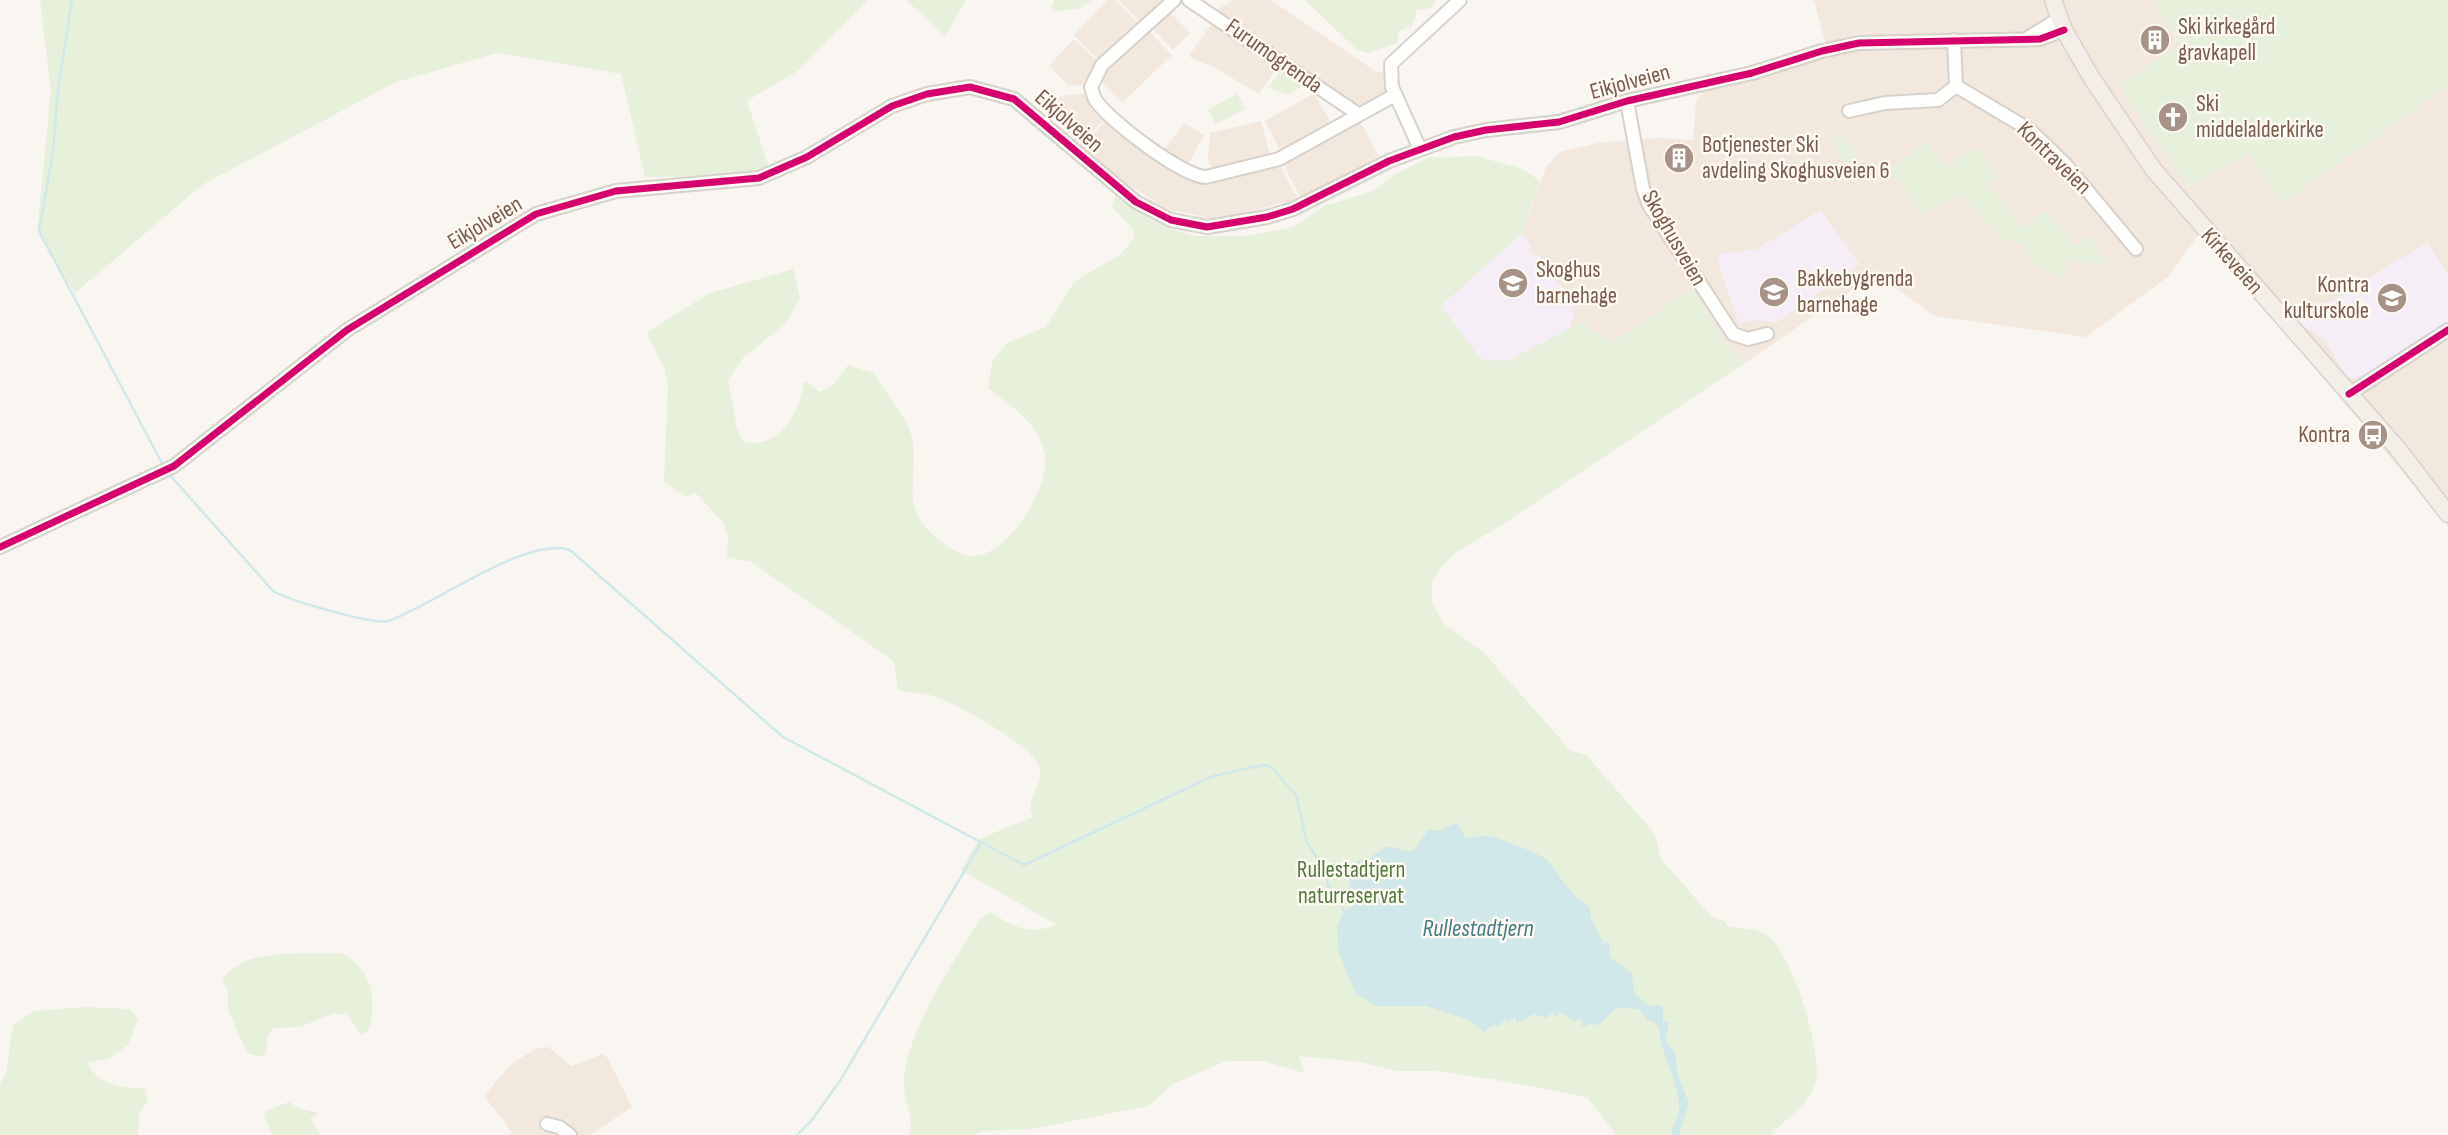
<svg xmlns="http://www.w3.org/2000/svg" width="2448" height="1135" viewBox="0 0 2448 1135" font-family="'Sofia Sans Condensed',sans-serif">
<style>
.residential{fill:#f2e8de}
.education{fill:#f6eef6}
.green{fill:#e7f0db}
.water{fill:#d0e8ea}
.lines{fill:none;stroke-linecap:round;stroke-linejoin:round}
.stream{stroke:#d0e8ea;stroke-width:2.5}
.minor-casing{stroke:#d7d1cb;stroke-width:16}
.major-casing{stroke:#dad1cc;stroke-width:19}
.minor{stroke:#fefefd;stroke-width:12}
.major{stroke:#f3eee8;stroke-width:16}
.cycleway-casing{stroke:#fffaf3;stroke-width:11}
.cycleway{stroke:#d6006c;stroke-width:7}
.labels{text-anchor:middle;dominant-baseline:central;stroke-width:5;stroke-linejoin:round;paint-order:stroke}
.poi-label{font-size:23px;fill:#7a5c4d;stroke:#fffaf3;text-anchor:start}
.street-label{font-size:23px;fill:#7a5c4d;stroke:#fffaf3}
.park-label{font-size:23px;fill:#537a41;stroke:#fffaf3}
.water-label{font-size:24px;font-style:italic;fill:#437c86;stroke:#fffaf3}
</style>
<rect width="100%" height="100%" fill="#f9f5f0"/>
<path class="residential" d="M1108,0H1115L1139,24L1101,62L1074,35Z
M1119,0H1165L1141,23Z
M1233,0H1271L1378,73L1384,71L1387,85L1385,93L1364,105L1348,101L1216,11Z
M1814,0H2160L2155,4L2248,153L2283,202L2448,86V526L2200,232L2169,276L2086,337L1934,316L1876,273L1745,363L1723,340L1692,288L1612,343L1582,322L1508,362L1522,233L1546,167L1560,152L1598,143L1658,138L1693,140L1696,102L1704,89L1758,79L1829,56Z
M1166,8L1190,33L1173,50L1149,25Z
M1215,19L1280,64L1259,94L1212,66L1191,58L1190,54Z
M1146,28L1172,55L1122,103L1097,78Z
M1074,39L1099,63L1081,85L1069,86L1049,66Z
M1085,93L1106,117L1081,143L1044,109L1057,97Z
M1314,93L1333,126L1282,154L1265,121Z
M1108,118L1191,176L1279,163L1298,199L1227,217L1208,218L1165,208L1126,183L1081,148Z
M1359,120L1379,156L1301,198L1282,162Z
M1261,121L1271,158L1214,171L1208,160L1210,133Z
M1184,123L1204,135L1187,166L1163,151Z
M548,1047L572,1066L602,1054L607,1057L632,1107L590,1135H510L512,1132L484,1096L511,1064L537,1048Z"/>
<path class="education" d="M1821,210L1859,264L1776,323L1757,320L1739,323L1717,261L1721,254L1757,249Z
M1522,233L1532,246L1528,250L1534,256L1537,254L1572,301L1574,317L1569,329L1508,362L1481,359L1441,306Z
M2427,242L2448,274V325L2358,379L2347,376L2324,340L2299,322Z"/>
<path class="green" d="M40,0H868L799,70L747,101L769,168L725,177H645L621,74L497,53L396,82L202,185L75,293L37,232L51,90Z
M906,0H966L945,36Z
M1054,0H1092L1080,8L1055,12L1051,9Z
M1305,0H1435L1432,8L1417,10L1412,26L1399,31L1397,43L1368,53L1357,50Z
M2160,0H2448V86L2283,202L2248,153L2189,188L2119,85L2181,44L2154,4Z
M1280,71L1302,86L1289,95L1268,88Z
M1237,94L1245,109L1216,124L1208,110Z
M1842,132L1858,156L1847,164L1831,140Z
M1926,141L1948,168L1975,147L1998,177L1989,184L2021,228L2047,210L2075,245L2088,236L2108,265L2069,261L2060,280L2031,259L2022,245L2010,240L2004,242L1967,200L1957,195L1920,215L1901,180L1897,183L1888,171Z
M1477,156L1522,169L1540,181L1522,233L1441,306L1481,359L1508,361L1582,322L1612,343L1692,288L1723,340L1745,363L1505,523L1458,551L1440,568L1432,582V603L1444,624L1484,653L1571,751L1586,755L1655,834L1661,859L1711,916L1726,922L1727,926C1740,928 1758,928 1769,936C1793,957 1822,1051 1816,1082C1811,1103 1785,1119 1771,1135H1616L1588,1098L1582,1096L1497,1080L1437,1071H1397L1360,1062L1299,1056L1304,1073L1264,1061H1226L1173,1084L1148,1106L1032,1129L983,1131L974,1135H909C915,1115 903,1101 904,1082C905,1033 954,962 979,920L991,912C1014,928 1029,935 1057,925L961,870L979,839L1033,817C1023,799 1046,784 1039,766C1029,743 954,702 930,695C920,692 908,694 898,689L894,662L888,657L751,562L727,557L728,538L724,524L698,495L694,493L685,497L664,481L668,387L664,367L647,335L649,331L710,293L793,269L800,298L786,323L743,358L728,380L737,428L743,442C776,450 801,414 803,384L806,382L820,392L834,384L848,365L874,373C883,390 908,419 912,437C920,480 897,507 938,539C946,545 954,552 965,555C1003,567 1051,487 1045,454C1038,422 1012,407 988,388L992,362L1007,343L1046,327L1074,282L1121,254L1134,238V230L1112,207L1115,196L1152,220L1180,232L1195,236H1247L1293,227L1324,206L1373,191L1397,173L1428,158Z
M341,953C372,969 377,998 369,1030L361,1035L346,1012L342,1015L335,1013L300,1027L274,1028L268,1035L266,1054L262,1057L247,1053L228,1010V990L222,981C242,946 305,955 341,953Z
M83,1007L130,1009L138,1019L128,1045L110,1058L87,1063C98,1084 122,1090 145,1088L148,1101L139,1114L138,1135H0V1084L6,1073L13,1025L34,1011Z
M289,1102L298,1108L318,1113L310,1119L321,1135H273L264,1117L266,1111Z"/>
<path class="water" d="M1457,822L1466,838C1473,838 1481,835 1488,836C1495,836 1543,855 1547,860C1562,877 1569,895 1590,907L1591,919L1603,942L1610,944L1609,957L1632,973L1634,993L1648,1005H1659L1663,1008V1023L1669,1021L1666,1040L1676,1054L1677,1073L1689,1103L1679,1135H1671C1672,1126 1679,1118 1679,1108C1679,1080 1660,1054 1659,1027L1653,1021L1647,1020L1639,1009L1617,1008L1597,1026L1592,1023L1582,1027V1018L1574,1021L1561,1012L1555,1017L1553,1011L1547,1018L1534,1014L1517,1023L1515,1017L1508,1023L1506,1019L1498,1027L1494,1024L1484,1032L1469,1020L1426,1006H1377L1356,994L1338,950L1337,926L1344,911L1351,907L1349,877L1355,862L1368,858L1388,846L1408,851L1415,849L1429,829L1440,831Z"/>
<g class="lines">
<path class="stream" d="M72,0L58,89L53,152L39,231L164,467
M168,473L273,591C288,600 373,625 388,621C433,606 527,535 570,550L783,737L1024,865L1213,776L1263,765L1271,767L1296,795L1307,842L1326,873L1328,886L1337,892L1344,911
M797,1135L812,1120L841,1079L981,843"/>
<g class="minor-casing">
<path id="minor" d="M1174,0L1102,65L1091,87C1093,92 1093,98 1097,102C1111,122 1182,176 1206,177L1279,159L1395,95
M1189,0L1358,114
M2026,39L2060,18
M1954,40L1956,86L2030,130L2066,165L2136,249
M1627,101L1643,189L1649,205L1733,334L1748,339L1767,334
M1849,111L1885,103L1938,100L1956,86
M1420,149L1392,87L1391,64L1460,0
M2349,394L2448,330
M0,547L174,466L347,330L536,214L616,191L759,178L807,157L892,106L927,94L970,87L1014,99L1136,202L1171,220L1207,227L1267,217L1293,209L1389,161L1454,137L1486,130L1559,122L1627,101L1752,73L1822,51L1859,43L2040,39L2064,30
M547,1124L559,1127L570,1135"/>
</g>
<g class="major-casing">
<path id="major" d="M2053,0L2064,30L2091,77L2153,169L2398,449L2448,514"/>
</g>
<use href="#minor" class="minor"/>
<use href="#major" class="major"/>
<g class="cycleway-casing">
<path id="cycleway" d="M2349,394L2448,330
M0,547L174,466L347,330L536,214L616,191L759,178L807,157L892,106L927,94L970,87L1014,99L1136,202L1171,220L1207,227L1267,217L1293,209L1389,161L1454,137L1486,130L1559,122L1627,101L1752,73L1822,51L1859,43L2040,39L2064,30"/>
</g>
<use href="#cycleway" class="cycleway"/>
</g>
<defs>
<g id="building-disc" transform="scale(1.575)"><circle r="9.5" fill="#a69286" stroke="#fffaf3"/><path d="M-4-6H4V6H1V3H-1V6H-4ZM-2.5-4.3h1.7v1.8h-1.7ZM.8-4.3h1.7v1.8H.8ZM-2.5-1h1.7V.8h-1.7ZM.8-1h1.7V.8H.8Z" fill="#fff"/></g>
<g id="church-disc" transform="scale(1.575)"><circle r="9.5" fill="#a69286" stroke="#fffaf3"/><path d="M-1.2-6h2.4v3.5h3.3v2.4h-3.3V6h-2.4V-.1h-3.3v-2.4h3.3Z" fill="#fff"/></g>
<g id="school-disc" transform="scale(1.575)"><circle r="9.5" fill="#a69286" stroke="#fffaf3"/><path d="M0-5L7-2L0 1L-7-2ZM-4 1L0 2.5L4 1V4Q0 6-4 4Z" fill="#fff"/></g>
<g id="bus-disc" transform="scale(1.575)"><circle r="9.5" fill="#a69286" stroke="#fffaf3"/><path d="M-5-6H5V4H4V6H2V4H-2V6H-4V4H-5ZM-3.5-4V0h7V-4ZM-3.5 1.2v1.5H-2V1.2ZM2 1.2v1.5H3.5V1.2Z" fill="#fff"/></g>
</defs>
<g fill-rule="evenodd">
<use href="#building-disc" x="2155" y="40"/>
<use href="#church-disc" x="2173" y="117"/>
<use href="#building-disc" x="1679" y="158"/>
<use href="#school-disc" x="1513" y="283"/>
<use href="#school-disc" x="1774" y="292"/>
<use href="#school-disc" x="2392" y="298"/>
<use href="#bus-disc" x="2373" y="435"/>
</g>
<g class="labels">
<g class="poi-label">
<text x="2178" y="27">Ski kirkegård<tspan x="2178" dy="26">gravkapell</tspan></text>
<text x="2196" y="104">Ski<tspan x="2196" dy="26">middelalderkirke</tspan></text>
<text x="1702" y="145">Botjenester Ski<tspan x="1702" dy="26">avdeling Skoghusveien 6</tspan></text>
<text x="1536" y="270">Skoghus<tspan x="1536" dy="26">barnehage</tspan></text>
<text x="1797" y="279">Bakkebygrenda<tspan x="1797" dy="26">barnehage</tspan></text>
<text x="2369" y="285" text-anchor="end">Kontra<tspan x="2369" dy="26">kulturskole</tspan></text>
<text x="2350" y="435" text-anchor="end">Kontra</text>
</g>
<g class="street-label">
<text transform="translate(1274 56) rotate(35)">Furumogrenda</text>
<text transform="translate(1630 82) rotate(-15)">Eikjolveien</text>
<text transform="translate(1069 121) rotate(41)">Eikjolveien</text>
<text transform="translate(2054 158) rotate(44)">Kontraveien</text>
<text transform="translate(485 223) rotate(-31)">Eikjolveien</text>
<text transform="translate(1674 238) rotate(60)">Skoghusveien</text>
<text transform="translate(2232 261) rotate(48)">Kirkeveien</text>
</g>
<g class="park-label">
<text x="1351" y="870">Rullestadtjern<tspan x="1351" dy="26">naturreservat</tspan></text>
</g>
<g class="water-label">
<text x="1478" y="928">Rullestadtjern</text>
</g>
</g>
</svg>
